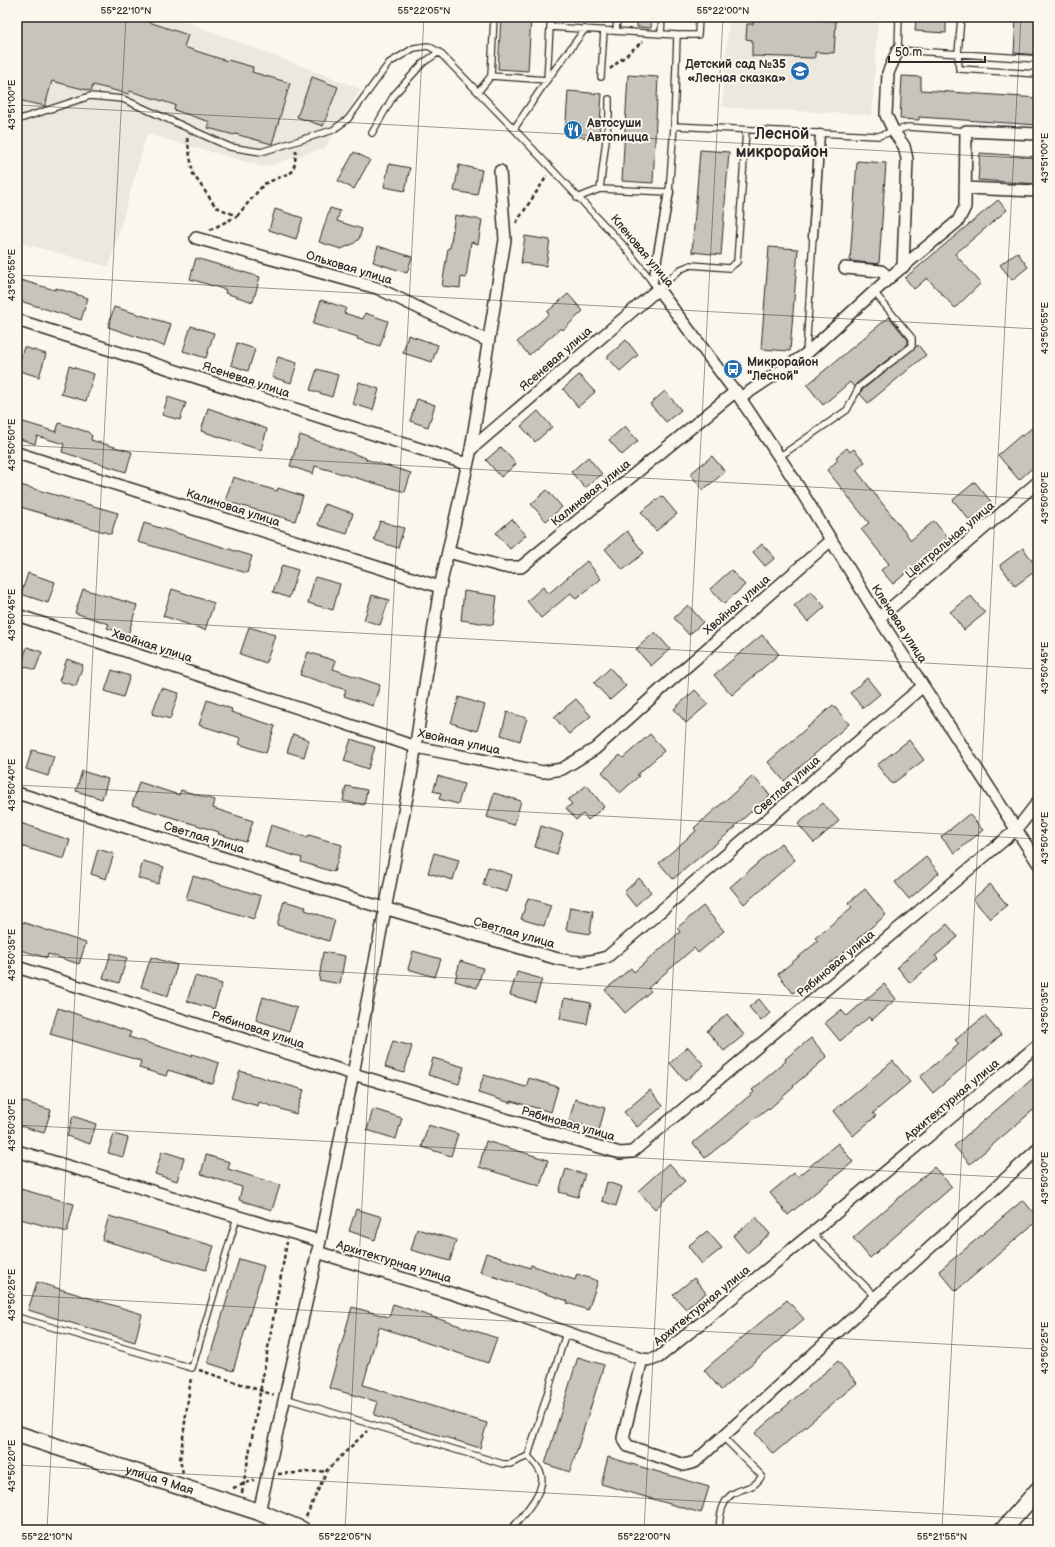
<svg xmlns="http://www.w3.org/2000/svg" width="1055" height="1547" viewBox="0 0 1055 1547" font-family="'Balsamiq Sans',sans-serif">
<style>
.built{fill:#ebe8de}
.building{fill:#c7c4bc;stroke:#2b2b2b}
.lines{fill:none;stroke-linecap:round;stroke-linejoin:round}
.service-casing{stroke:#2b2b2b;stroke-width:8}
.pedestrian-casing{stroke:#2b2b2b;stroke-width:11}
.minor-casing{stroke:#2b2b2b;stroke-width:14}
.secondary-casing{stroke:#2b2b2b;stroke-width:19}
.path{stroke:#2b2b2b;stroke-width:2.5;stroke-dasharray:4 3;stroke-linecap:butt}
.service{stroke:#fbf7ec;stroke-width:5.5}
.pedestrian{stroke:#fbf7ec;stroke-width:8}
.minor{stroke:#fbf7ec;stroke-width:11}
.secondary{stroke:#fbf7ec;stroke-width:16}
.ticks{fill:none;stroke:#2b2b2b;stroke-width:1;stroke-opacity:0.45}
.labels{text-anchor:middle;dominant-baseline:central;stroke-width:4;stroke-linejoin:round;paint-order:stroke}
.poi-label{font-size:12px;font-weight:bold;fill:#2b2b2b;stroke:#fbf7ec;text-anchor:start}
.street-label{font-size:12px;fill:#2b2b2b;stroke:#fbf7ec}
.district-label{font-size:16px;font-weight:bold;fill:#2b2b2b;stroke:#fbf7ec}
.neatline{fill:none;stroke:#2b2b2b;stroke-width:1.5}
.ticks-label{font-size:10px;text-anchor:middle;fill:#2b2b2b}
</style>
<rect width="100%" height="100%" fill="#fbf7ec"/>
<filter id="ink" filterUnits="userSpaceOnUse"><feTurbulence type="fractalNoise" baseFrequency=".025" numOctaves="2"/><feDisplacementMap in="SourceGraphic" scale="8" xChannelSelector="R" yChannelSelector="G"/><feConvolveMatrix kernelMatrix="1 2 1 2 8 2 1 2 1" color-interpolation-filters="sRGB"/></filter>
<g filter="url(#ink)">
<path class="built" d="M17,17H174L361,89L325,148L264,167L147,134L109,267L17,242Z
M729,17H878L872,115L722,107Z"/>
<path class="building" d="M17,17H134L188,35L184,47L227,61L228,60L253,67L252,72L290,83L272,144L235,134L234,135L208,128L210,122L174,110L175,105L130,91L129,94L93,85L91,91L52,81L45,106L17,100Z
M501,17H531L528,71L498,69Z
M637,17H652L651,28L637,27Z
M753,17H816V20L836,21L834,53L815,52V58L752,56V40L746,39L747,24H753Z
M916,17H946V33L915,31Z
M1016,17H1038V55L1014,53Z
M628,75L658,77L653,183L622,181Z
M902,76L921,77V90L1038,98V125L919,117V120L900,119Z
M312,77L338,87L323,126L297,117Z
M568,91L602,94L599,138L565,136Z
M700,150L729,152L721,255L692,252Z
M354,152L370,160L354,189L338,181Z
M980,153L1038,157V184L978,180Z
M857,161L886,163L879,264L850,261Z
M389,164L410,168L405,191L384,187Z
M459,165L482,170L477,195L454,191Z
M998,200L1007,210L955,254L981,283L955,308L927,278L914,289L905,278Z
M330,208L340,211L337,221L362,229L359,239L353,244L341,249L319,242Z
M275,209L303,218L296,239L269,230Z
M455,215L482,220L478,244L471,242L466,278L461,277L460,288L442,286L448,248H450Z
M525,236L550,240L546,266L521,263Z
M378,246L412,257L407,273L373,262Z
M769,247L798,249L790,351L761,349Z
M1017,252L1028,267L1012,280L1000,265Z
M196,258L260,277L253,302L225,293L226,290L190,279Z
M17,279L55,290L56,288L88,298L81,320L17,300Z
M568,294L583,311L563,330L561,328L529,355L517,342L549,314L547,312Z
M321,300L346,308L344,313L363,319L365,313L388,321L380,346L357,339L358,337L313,324Z
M114,307L171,324L164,346L108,327Z
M889,317L908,340V344L856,384L854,387L850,382L823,405L807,385Z
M191,326L214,333L206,358L183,351Z
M408,335L438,345L432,362L403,353Z
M626,340L638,355L620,371L607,357Z
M237,343L255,349L248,371L231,365Z
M918,345L926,355L868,403L860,394L862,390Z
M24,347L46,354L39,377L17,370Z
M278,357L297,363L291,383L272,377Z
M69,366L94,374L86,401L61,394Z
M317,369L338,375L332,397L310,390Z
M579,375L595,392L578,407L563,389Z
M359,382L379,389L373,410L353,404Z
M665,391L681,410L666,422L650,404Z
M168,397L186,403L180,420L162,415Z
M417,399L435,405L428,427L410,421Z
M208,408L267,429L261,450L201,431Z
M538,411L552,427L535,442L521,426Z
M17,420L56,432L59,423L88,432L92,436L91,440L132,452L126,472L62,452L64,444L37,436L35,444L17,438Z
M1038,423V463L1019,480L998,455L1021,435L1022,436Z
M625,426L638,441L622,455L609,440Z
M300,435L366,458L365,459L411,473L405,492L315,466L313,474L290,466Z
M501,447L516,464L501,477L486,460Z
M847,448L850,452L854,449L865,462L856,470L911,540L934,521L948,538L893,584L881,570L889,564L861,529L869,523L827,470L838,460L836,457Z
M712,456L725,472L703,490L690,474Z
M588,457L602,474L585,488L571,472Z
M233,477L277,491L278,488L303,496L295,521L225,501Z
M975,482L992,503L970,521L953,500Z
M17,484L118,513L111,534L17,506Z
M547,490L562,507L546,521L531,504Z
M662,496L677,514L656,531L641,512Z
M324,504L353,513L347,534L318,525Z
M512,519L526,535L510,549L496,533Z
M380,521L404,528L398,548L374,540Z
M144,523L252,556L247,573L138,542Z
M627,531L644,553L623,570L605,549Z
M762,544L775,558L765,566L753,552Z
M1023,548L1038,569L1015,586L1000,565Z
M587,561L601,579L576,599L571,593L541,618L527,601L543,587L548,594Z
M282,565L298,570L289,598L273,592Z
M731,570L745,585L724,604L710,589Z
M28,573L55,582L48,603L21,594Z
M315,577L340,584L333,610L308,603Z
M83,589L137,605L128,635L107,628L109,624L75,613Z
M172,589L214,603L205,630L163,616Z
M464,591L497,596L493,625L461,620Z
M811,591L825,607L808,622L794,606Z
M372,595L389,600L380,625L364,620Z
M971,596L985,613L964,630L950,612Z
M688,605L703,622L689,635L674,618Z
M249,627L275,635L266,663L240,654Z
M655,632L670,649L651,666L636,649Z
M762,635L779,654L732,695L714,675Z
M27,647L42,652L35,670L21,665Z
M308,652L336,661L333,669L380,685L373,706L344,696L346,690L300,675Z
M67,659L83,665L76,686L59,681Z
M610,668L626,686L610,700L594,683Z
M112,670L130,676L123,697L105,691Z
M867,678L880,694L863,708L850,693Z
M161,688L179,693L170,719L152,714Z
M695,690L708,704L686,723L674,709Z
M459,697L485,705L477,731L451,723Z
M576,699L591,716L569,734L554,717Z
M207,700L232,709L231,712L275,726L266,753L239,744L241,738L199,725Z
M833,705L849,724L784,781L768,762Z
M507,712L527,718L520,741L501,735Z
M293,734L309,740L304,757L287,752Z
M650,734L664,751L637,775L639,776L620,793L602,772L620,755L623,758Z
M351,739L375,747L368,769L344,761Z
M909,740L924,760L892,784L877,765Z
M32,750L54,756L48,776L26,769Z
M82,771L108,779L102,799L76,791Z
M438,776L464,784L458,804L439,799L441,793L433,791Z
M753,776L770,795L735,826L736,827L673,879L659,863L696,831L694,828Z
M139,782L179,795L181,790L215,800L213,808L253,821L246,842L218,834L219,832L132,805Z
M587,785L604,807L588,820L583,814L576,820L566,808L572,804L568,800Z
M346,786L367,790L364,805L343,801Z
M494,793L521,801L514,825L487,817Z
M823,803L839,821L814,843L798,824Z
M969,814L983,830L955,853L941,837Z
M17,822L39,829V830L70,840L64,859L17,845Z
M271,825L308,837L309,835L342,845L334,872L301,862L302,858L265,847Z
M541,826L563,833L557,854L535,847Z
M781,843L795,860L744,904L730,887Z
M98,849L114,854L106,879L91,874Z
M434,853L459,860L453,880L428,873Z
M926,857L939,873L909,899L895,882Z
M143,861L164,867L158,884L138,878Z
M488,867L512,875L507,892L483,885Z
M193,876L236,889V888L261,896L254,919L186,899Z
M639,878L651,892L635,906L624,892Z
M990,884L1007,905L990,919L973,899Z
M865,889L886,915L857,939L858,941L793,993L778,974L818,941L815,938L852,907L848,903Z
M528,898L551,905L544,926L521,919Z
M284,901L306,907L305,910L335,920L329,941L277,925Z
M703,906L724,931L698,953L694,948L648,988L651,991L625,1013L605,990L631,968L634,972L680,932L677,928Z
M570,907L593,911L590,934L566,930Z
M22,922L86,943L79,964L48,954L47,958L17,949V937Z
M947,924L958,937L935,956L938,959L910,983L897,967Z
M413,951L441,959L435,977L408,969Z
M323,952L345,956L340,984L319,980Z
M111,953L127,958L119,983L103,978Z
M151,957L177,965L168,996L141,987Z
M460,961L483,968L477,988L455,981Z
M517,972L542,979L535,1002L510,995Z
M195,976L222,984L214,1009L187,1001Z
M884,984L896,999L872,1020L869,1017L840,1041L825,1023L841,1010L847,1016Z
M263,997L297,1008L289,1031L256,1020Z
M564,998L591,1003L587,1024L560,1019Z
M759,999L770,1013L761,1021L749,1007Z
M58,1008L131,1032L129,1037L191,1056L192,1054L219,1063L213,1084L168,1070L166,1076L139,1068L141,1061L50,1034Z
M727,1014L744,1035L724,1051L707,1031Z
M985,1016L1001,1035L933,1093L920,1077L959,1044L955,1040Z
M811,1038L827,1057L793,1086L794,1087L769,1109L768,1108L705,1158L693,1143L754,1092L752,1090L786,1061L785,1059Z
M393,1041L412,1046L404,1073L385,1067Z
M688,1047L704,1065L685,1081L670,1063Z
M433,1058L464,1067L459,1084L428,1075Z
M893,1061L910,1082L873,1113L876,1116L853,1136L833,1111Z
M240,1071L304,1090L296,1114L259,1102L258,1106L231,1098Z
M1038,1074V1106L970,1164L954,1146Z
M484,1075L526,1087L529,1078L558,1087L551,1112L511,1101V1103L478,1093Z
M650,1090L663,1106L637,1127L624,1112Z
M575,1099L605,1108L599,1130L569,1121Z
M22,1101L51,1110L44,1133L17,1125V1118Z
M373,1109L402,1118L396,1139L367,1130Z
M73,1116L96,1124L90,1144L67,1136Z
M428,1125L458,1134L451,1156L422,1147Z
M114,1134L128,1138L123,1157L108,1153Z
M486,1141L548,1160L540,1186L479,1167Z
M838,1143L853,1162L788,1215L770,1193L794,1173L797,1177Z
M162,1151L184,1158L177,1181L155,1174Z
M206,1155L230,1162L228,1169L280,1185L272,1210L239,1200L242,1187L201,1174Z
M669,1163L685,1181L655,1209L638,1191Z
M934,1167L952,1187L870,1258L853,1238Z
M566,1169L585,1174L578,1197L559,1192Z
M607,1182L622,1187L616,1206L602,1201Z
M17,1188L74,1204L67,1232L17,1218Z
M1023,1200L1038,1218V1220L956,1291L939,1271Z
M356,1209L382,1217L375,1240L349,1231Z
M109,1216L214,1246L206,1270L102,1240Z
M756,1217L770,1234L747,1253L733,1236Z
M417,1229L456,1240L450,1261L411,1250Z
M707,1231L722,1248L702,1264L688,1246Z
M486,1253L530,1268L531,1265L575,1280L577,1274L598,1281L588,1310L567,1303L568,1301L480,1272Z
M239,1259L264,1266L233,1371L208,1363Z
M694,1278L706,1293L686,1309L673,1295Z
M37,1282L142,1314L135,1342L28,1310Z
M787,1300L804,1319L721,1390L704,1370Z
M393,1304L497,1338L488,1363L379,1327L363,1385L487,1423L480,1448L374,1415L378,1402L329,1388L352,1307L389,1317Z
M578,1357L604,1365L570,1472L545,1464Z
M838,1361L857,1383L773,1454L755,1433Z
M608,1457L709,1487L701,1513L601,1484Z"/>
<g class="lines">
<g class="service-casing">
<path id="service" d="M899,17L898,50L1038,59
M961,17L958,54L959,69L1038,74
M550,27L551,17
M616,31L617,17
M661,34L662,17
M677,35H698L699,17
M491,76L494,17
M601,77L604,30
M478,92L491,76L547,80L550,27L677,35L674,126L669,192L600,189L577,198
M17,120L90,96L123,99L230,147L261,152L333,130L348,119L389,63L414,48L428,46L439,52L514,129L625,247L658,289L681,269L691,265L729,268L737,262L746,130
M674,126L878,136L908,127L966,131
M514,129L547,80L585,29
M372,133L394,95L423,63L439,52
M600,189L609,115V99
M806,354L813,236
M779,457L847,410L859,387L912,346V338L874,292
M812,1233L876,1297
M17,1317L192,1368L237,1217
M284,1398L503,1464H510L528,1456L566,1333
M511,1530C521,1517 547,1490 541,1474C539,1467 532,1461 528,1456
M720,1530C718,1517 723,1497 736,1492C750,1485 752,1490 762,1476L723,1437"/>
</g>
<g class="pedestrian-casing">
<path id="pedestrian" d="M813,236L820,134
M653,281L669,192"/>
</g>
<g class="minor-casing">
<path id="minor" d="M898,50L888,73L886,115L894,132L904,146L907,159L903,267
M965,188L1038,191
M196,238L377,288L488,341
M845,268L881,271L889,278
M17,320L467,464
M740,398L806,354L889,278L958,221L965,207L966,131L1038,134
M471,449L658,289L740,398L793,478L879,618L1038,863
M17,453L440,587
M448,552L504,567H521L736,391
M17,615L416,747L543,772L562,769L595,749L668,683L831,540
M879,618L1038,482
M17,793L367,903L558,959C578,963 587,963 607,957L923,686
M17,967L353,1074L620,1153L632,1152L1017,829L1038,802
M17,1151L320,1241
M317,1252L489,1305L642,1359L651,1360L659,1357L812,1233L1038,1045
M642,1359L623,1438L628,1446L684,1465L695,1462L1038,1149
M259,1512L320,1241L353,1074L411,776L440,587L471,449L505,240L500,171"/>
</g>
<g class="secondary-casing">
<g id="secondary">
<path id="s1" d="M17,1434L259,1512L302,1530"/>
<path d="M1003,1530L1038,1490"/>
</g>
</g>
<path class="path" d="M610,69L643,41
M187,138L193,174L216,207L237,216L210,230
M237,216L264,184L292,172L295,163L296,150
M516,223L547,176
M199,1370L274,1395
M183,1473L180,1460L191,1377
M278,1474L327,1471
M233,1488L254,1480
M242,1493L287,1242
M306,1517L327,1470L367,1431"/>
<use href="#service" class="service"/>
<use href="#pedestrian" class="pedestrian"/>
<use href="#minor" class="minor"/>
<use href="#secondary" class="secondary"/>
</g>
</g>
<path class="ticks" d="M17,105L1038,159M17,275L1038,329M17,445L1038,499M17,615L1038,669M17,785L1038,839M17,955L1038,1009M17,1125L1038,1179M17,1295L1038,1349M17,1465L1038,1519M47,1530L126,17M345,1530L424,17M644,1530L723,17M942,1530L1021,17"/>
<defs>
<g id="school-disc" transform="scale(1)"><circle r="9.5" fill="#1f6fb2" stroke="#fbf7ec"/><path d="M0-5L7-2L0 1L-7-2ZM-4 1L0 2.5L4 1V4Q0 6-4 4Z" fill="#fff"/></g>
<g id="restaurant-disc" transform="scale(1)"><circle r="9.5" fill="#1f6fb2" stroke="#fbf7ec"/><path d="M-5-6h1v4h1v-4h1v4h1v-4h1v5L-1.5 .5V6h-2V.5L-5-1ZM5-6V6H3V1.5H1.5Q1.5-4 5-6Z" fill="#fff"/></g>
<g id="bus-disc" transform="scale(1)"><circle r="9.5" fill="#1f6fb2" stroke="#fbf7ec"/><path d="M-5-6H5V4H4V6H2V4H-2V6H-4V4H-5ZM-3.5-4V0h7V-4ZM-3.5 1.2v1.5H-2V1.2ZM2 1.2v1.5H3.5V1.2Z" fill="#fff"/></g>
</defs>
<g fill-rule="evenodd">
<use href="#school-disc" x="800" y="71"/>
<use href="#restaurant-disc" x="573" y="130"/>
<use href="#bus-disc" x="733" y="369"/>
</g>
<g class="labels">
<g class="poi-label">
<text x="786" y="64" text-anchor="end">Детский сад №35<tspan x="786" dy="14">«Лесная сказка»</tspan></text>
<text x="587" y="123">Автосуши<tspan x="587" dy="14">Автопицца</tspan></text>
<text x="747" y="362">Микрорайон<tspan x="747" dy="14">"Лесной"</tspan></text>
</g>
<g class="street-label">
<text transform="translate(642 251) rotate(50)">Кленовая улица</text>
<text transform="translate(349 268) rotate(17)">Ольховая улица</text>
<text transform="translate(556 359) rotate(-41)">Ясеневая улица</text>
<text transform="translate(246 380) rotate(18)">Ясеневая улица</text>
<text transform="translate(591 493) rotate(-39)">Калиновая улица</text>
<text transform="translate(233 508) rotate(18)">Калиновая улица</text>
<text transform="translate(950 540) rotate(-40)">Центральная улица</text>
<text transform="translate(737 605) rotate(-41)">Хвойная улица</text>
<text transform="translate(899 624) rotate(57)">Кленовая улица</text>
<text transform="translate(152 646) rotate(18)">Хвойная улица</text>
<text transform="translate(459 742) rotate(12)">Хвойная улица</text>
<text transform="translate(787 786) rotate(-41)">Светлая улица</text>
<text transform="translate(204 838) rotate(17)">Светлая улица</text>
<text transform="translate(514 933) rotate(16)">Светлая улица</text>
<text transform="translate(836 964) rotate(-40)">Рябиновая улица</text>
<text transform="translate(258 1030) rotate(18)">Рябиновая улица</text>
<text transform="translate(952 1100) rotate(-40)">Архитектурная улица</text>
<text transform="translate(568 1124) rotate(16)">Рябиновая улица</text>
<text transform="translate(394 1262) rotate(17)">Архитектурная улица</text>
<text transform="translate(702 1306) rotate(-39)">Архитектурная улица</text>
<text stroke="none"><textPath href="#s1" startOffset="150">улица 9 Мая</textPath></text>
</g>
<g class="district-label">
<text x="782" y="134">Лесной<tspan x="782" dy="18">микрорайон</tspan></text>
</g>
</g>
<rect width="1055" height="1547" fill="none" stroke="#fbf7ec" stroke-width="44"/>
<path d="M889 56v6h96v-6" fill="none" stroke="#2b2b2b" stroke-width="2"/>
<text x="895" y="56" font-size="12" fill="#2b2b2b" stroke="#fbf7ec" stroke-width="3" paint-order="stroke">50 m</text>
<rect x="22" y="22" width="1011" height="1503" class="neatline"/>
<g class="ticks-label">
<text x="126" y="14">55°22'10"N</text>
<text x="424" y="14">55°22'05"N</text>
<text x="723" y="14">55°22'00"N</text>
<text transform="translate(11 105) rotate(-90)" y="4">43°51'00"E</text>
<text transform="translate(1044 158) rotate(-90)" y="4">43°51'00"E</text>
<text transform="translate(11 275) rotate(-90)" y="4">43°50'55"E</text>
<text transform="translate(1044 328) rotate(-90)" y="4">43°50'55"E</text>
<text transform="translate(11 445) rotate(-90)" y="4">43°50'50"E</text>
<text transform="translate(1044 498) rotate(-90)" y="4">43°50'50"E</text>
<text transform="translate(11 615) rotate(-90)" y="4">43°50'45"E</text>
<text transform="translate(1044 668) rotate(-90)" y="4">43°50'45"E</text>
<text transform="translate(11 785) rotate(-90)" y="4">43°50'40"E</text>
<text transform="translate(1044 838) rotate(-90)" y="4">43°50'40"E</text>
<text transform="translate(11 955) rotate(-90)" y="4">43°50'35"E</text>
<text transform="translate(1044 1008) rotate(-90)" y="4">43°50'35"E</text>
<text transform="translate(11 1125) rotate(-90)" y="4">43°50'30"E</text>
<text transform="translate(1044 1178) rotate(-90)" y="4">43°50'30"E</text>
<text transform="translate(11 1295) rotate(-90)" y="4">43°50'25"E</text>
<text transform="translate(1044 1348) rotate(-90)" y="4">43°50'25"E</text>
<text transform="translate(11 1466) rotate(-90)" y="4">43°50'20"E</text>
<text x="47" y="1540">55°22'10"N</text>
<text x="345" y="1540">55°22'05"N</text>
<text x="644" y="1540">55°22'00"N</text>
<text x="942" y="1540">55°21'55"N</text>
</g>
</svg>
